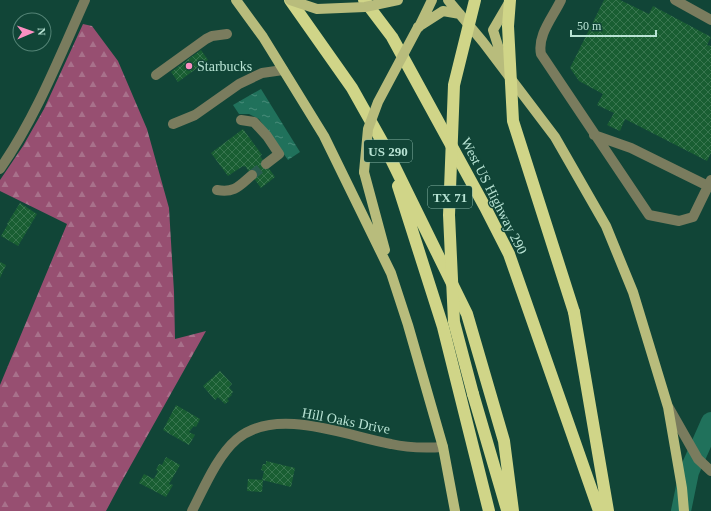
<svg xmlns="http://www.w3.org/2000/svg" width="711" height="511" viewBox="0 0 711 511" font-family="'Times New Roman',serif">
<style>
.forest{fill:url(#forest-firs)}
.water{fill:url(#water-ripples)}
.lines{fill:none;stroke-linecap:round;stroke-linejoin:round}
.river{stroke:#20715b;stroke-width:20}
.building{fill:url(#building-cross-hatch)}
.minor-tunnel{stroke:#2a5d4f;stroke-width:10;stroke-dasharray:10 5;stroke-linecap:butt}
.minor{stroke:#7a7c5e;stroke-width:10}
.major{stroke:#b8bc7c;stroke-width:10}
.highway{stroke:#d0d588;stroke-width:12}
.major-bridge{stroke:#b8bc7c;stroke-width:10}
.highway-bridge{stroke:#d0d588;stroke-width:12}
.poi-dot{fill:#fc8fc2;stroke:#114537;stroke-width:1.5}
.labels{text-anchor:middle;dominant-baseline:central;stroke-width:3;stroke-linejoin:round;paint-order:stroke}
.shield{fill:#114537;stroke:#86b4a5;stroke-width:1}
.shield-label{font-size:13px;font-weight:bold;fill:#b8e3d4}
.poi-label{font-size:14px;fill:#b8e3d4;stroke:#114537;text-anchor:start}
.street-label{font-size:14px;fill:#b8e3d4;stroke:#114537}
</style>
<defs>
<pattern id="forest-firs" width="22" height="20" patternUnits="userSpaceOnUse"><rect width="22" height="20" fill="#974f71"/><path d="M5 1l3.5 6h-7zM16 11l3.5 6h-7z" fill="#a8718b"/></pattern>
<pattern id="water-ripples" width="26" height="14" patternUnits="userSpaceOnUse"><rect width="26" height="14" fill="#20715b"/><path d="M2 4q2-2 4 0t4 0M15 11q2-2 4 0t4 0" fill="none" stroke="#488c79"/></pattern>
<pattern id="building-cross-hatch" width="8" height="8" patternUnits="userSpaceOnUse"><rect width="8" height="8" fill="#195e32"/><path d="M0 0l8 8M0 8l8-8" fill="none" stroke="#38754f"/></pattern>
</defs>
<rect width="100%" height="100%" fill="#114537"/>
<path class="forest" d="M83,24L92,26L118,61L147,129L169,208L174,292L175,339L206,331L122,481L106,511H0V385L67,224L0,191V180L23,146L44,109Z"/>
<path class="water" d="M261,89L300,152L288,160L259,119L249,114H239L233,105Z"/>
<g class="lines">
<path class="river" d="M681,511L689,472L711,422"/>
</g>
<path class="building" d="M604,0H620L649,14L653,6L711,37L707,45L711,46V153L707,161L625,119L620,131L607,125L614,113L597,105L603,94L579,81L570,68Z
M201,50L208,60L178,82L171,72Z
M243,129L262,155L260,156L275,177L261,188L245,166L244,167L243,166L228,176L211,153Z
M20,203L37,214L18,246L1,236L8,224H7Z
M0,262L6,265L0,278Z
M220,371L232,384L229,387L233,392L231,394L232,395L227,399L229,401L225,404L218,397L215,400L203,386Z
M176,405L200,419L196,427L194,426L189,432L195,435L189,445L163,430Z
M166,457L180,465L169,484L173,485L166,497L139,483L144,474L154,479L158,471L156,470L159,464L162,465Z
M266,461L295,468L291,487L262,480L264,471L261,470L263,464H266Z
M248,479L263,480L262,492L247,491Z"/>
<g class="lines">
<path class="minor-tunnel" d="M252,175L266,164"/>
<path class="minor" d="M561,0C553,17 537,35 541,54L649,215L679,221L693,217L711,180
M675,0L711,20
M156,75L206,39L212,36L227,34
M241,120L254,122L267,136L279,154L266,164
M173,124L195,115L239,84L262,73L283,70
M594,135L631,148L708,186
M0,169C36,117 59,58 85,0
M217,190C235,193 239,186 252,175
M669,408L698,459L711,471
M192,511C204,488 217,456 237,439C276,406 347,436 391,444C408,448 426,448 443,447"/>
<path class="major" d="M236,0L263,37L324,136L391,273L408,325L443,447L455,511
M448,0L483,42L555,137L606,226L633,292L668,407L682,488L684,511
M510,1L493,30L500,52L511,68
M418,27L443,11L460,14
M419,27L432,0
M364,172L385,250"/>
<path class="highway" d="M290,0L352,88L384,145L467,314L504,441L513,511
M364,0L392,37L485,207L509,254L599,511
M398,186L443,327L489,511
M574,312L608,511
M473,394L507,510"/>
<path class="major-bridge" d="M290,0L317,9L365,7L398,0
M364,172L368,129L378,102L418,27"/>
<path class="highway-bridge" d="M510,0L508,26L513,121L574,312
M473,394L454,322L449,215L454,85L475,0"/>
</g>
<circle class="poi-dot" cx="189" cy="66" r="4"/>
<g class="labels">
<g class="shield">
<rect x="364" y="140" width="48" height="22" rx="3"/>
<rect x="428" y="186" width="44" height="22" rx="3"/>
</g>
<g class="shield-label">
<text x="388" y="151">US 290</text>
<text x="450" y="197">TX 71</text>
</g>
<g class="poi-label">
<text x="197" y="66">Starbucks</text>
</g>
<g class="street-label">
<text transform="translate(494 196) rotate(63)">West US Highway 290</text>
<text transform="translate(346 421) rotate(11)">Hill Oaks Drive</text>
</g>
</g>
<g transform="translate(32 32) rotate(88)"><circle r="19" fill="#114537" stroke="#548476"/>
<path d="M0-3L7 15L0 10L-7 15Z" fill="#fc8fc2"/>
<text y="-6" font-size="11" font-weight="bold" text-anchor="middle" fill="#b8e3d4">N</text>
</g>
<path d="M571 30v6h85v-6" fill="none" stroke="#b8e3d4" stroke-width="2"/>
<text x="577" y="30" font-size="12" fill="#b8e3d4" stroke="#114537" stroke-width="3" paint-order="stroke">50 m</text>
</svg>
